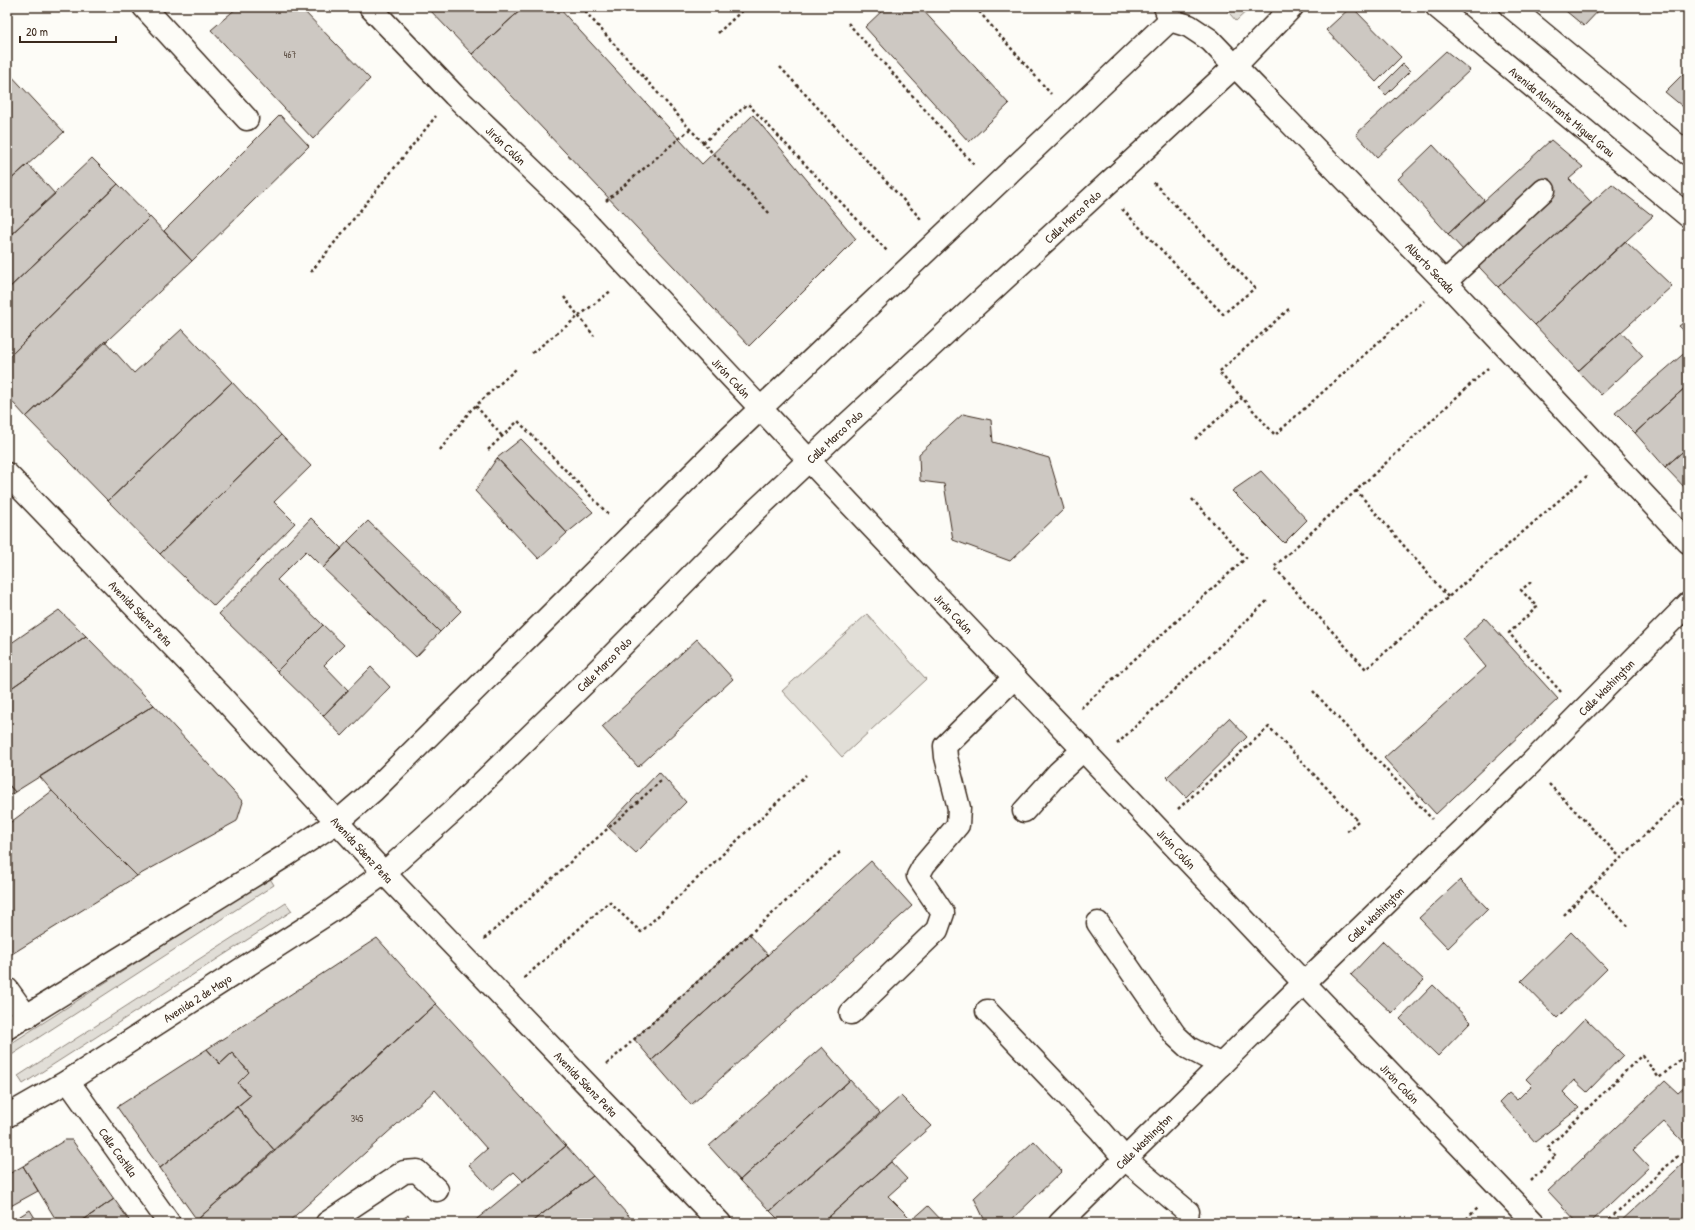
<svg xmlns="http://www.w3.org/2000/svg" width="1695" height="1230" viewBox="0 0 1695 1230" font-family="'Patrick Hand',sans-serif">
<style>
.green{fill:#e1ded7;stroke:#8e847a}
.building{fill:#cdc8c2;stroke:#3b2a1e}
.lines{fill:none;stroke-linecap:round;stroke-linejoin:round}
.minor-casing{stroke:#3b2a1e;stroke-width:25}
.major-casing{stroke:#3b2a1e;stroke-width:25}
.path{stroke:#3b2a1e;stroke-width:2.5;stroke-dasharray:3 3;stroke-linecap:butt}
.minor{stroke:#fdfcf7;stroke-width:22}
.major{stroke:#fdfcf7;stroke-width:22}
.labels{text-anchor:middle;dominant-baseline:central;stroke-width:4;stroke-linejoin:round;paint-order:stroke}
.number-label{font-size:10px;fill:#605247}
.street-label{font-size:12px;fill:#3b2a1e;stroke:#fdfcf7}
</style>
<rect width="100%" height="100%" fill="#fdfcf7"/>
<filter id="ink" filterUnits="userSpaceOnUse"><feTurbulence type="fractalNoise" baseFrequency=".025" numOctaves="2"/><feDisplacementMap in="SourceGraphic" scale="8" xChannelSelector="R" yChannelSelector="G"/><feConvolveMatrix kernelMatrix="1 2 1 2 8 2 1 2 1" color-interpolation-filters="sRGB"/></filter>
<g filter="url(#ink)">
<path class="green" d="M1224,7H1251L1236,21Z
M867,614L926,679L842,757L782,691Z
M269,877L274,885L7,1058V1046Z
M286,903L292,911L23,1084L18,1076Z"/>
<path class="building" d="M238,7H300L370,79L313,139L211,30Z
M427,7H524L472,54Z
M524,7H558L702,164L753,115L856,239L749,346L472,54Z
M886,7H920L1009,104L969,142L865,27Z
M1351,7H1352L1401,57L1376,82L1326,30Z
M1561,7H1602L1584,26Z
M1446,51L1470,70L1377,157L1356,134Z
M1403,64L1410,71L1386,95L1379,88Z
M1688,69V111L1665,92Z
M7,71L64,132L7,183Z
M280,115L309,146L192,261L164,231Z
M1551,140L1583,167L1569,179L1592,203L1498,287L1448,234Z
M1433,145L1484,200L1448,234L1398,179Z
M92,158L118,184L7,290V238Z
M28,164L55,194L7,238V183Z
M118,184L150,217L7,359V290Z
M1612,184L1653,216L1535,325L1498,287Z
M150,217L192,261L26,417L7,396V359Z
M1625,241L1672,286L1578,371L1535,325Z
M1688,319V336L1679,326Z
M182,329L232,382L108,501L26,417L105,341L134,373Z
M1621,332L1643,356L1601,395L1578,371Z
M1688,350V385L1635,433L1615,413Z
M232,382L281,435L160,554L108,501Z
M1688,385V447L1665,467L1635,433Z
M963,414L991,420L993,442L1049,458L1064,509L1010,561L953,540L944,484L920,481L919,454Z
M281,435L311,466L274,502L295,523L214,606L160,554Z
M521,439L593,512L567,533L497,458Z
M1688,447V491L1665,467Z
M497,458L567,533L539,559L475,491Z
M1261,471L1307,520L1284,543L1232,491Z
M311,518L342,549L323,568L306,551L277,580L323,625L277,671L219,614Z
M368,521L461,611L440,632L348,541Z
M348,541L440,632L416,657L323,568Z
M59,610L86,636L7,691V646Z
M1485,618L1558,699L1436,814L1384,758L1486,667L1463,639Z
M323,625L344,645L324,665L348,690L323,716L277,671Z
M86,636L154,705L15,792L7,783V691Z
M697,639L733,679L638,767L602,727Z
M371,667L390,687L342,736L323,716Z
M154,705L243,802L237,821L137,876L52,791L40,777Z
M1229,718L1247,737L1186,797L1167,777Z
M659,772L686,802L636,853L607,826Z
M7,783L15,792L7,797Z
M52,791L137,876L7,957V825Z
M871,861L912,906L691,1105L652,1060Z
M1460,880L1488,909L1448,948L1419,918Z
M1571,932L1607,969L1557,1018L1521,981Z
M749,934L768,955L652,1060L634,1039Z
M377,938L436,1004L275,1151L237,1107L250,1096L238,1083L249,1072L232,1053L220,1064L207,1049Z
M1383,941L1424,980L1392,1013L1351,975Z
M1433,985L1471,1022L1438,1056L1400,1019Z
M436,1004L566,1146L523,1181L514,1172L492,1190L469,1165L487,1149L435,1090L287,1223H199L197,1220Z
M1585,1018L1623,1055L1587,1092L1574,1080L1563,1092L1579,1108L1535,1142L1500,1102L1509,1093L1517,1100L1532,1085L1526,1079Z
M822,1047L850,1080L740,1180L709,1146Z
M207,1049L220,1064L232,1053L249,1072L238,1083L250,1096L160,1168L117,1107Z
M850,1080L880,1113L770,1211L740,1180Z
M1665,1081L1678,1093L1688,1084V1148L1664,1122L1633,1150L1649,1167L1590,1223H1578L1548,1191Z
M901,1096L931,1126L822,1223H782L770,1211Z
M237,1107L275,1151L197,1220L160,1168Z
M65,1140H72L114,1199L79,1223H58L23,1166Z
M1034,1141L1062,1171L1008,1223H986L974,1198Z
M566,1146L593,1176L530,1223H472Z
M1688,1159V1223H1619Z
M891,1162L907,1179L888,1196L912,1220L909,1223H822Z
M23,1166L38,1191L7,1208V1175Z
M593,1176L635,1223H530Z
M114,1199L131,1223H79Z
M928,1206L944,1223H909L912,1220Z
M30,1210L38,1223H11L10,1222Z
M408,1215L413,1223H398Z"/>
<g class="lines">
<g class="minor-casing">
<g id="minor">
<path d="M144,7L247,119"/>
<path id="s1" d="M370,7L454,95L584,220L837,490L1304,983L1534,1223"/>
<path id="s2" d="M1170,20L1189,26L1210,40L1235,66L1445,282L1688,542"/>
<path d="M1445,282L1544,190"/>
<path id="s3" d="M7,474L221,696L384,873L720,1223"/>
<path d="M1024,811L1058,773L1084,749"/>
<path d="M1098,923L1175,1035L1189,1048L1221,1065"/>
<path d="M7,989L27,1017"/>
<path d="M987,1011L1101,1131L1125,1159L1188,1212"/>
<path d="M851,1013L937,930L943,913L918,876L924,865L958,825L959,808L946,757L945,746L1015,677"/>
<path id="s4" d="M68,1081L169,1223"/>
<path d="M327,1223L404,1172L417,1171L437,1190"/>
<path id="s5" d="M1060,1223L1304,983L1530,764L1688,604"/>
</g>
</g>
<g class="major-casing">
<g id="major">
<path id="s6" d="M1437,7L1688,216"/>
<path d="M1511,7L1688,154"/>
<path d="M7,1028L285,856L337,822L373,791L721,446L1170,20L1165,7"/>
<path id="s7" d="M7,1116L68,1081L330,912L384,873L453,811L593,675L754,512L845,426L1235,66L1292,7"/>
</g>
</g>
<path class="path" d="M581,7L690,129L771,215
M975,7L1051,94
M848,23L975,166
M718,33L746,7
M780,67L921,219
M703,143L748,104L887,251
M606,201L690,129
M1122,209L1223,314L1255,288L1152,181
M311,272L436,116
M564,297L594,336
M1289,309L1219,372L1275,435L1424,301
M532,353L612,290
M1488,368L1274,567L1366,669L1588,475
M476,406L502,436
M1195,439L1242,398
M440,450L471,410L516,369
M488,450L518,421L610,516
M1356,490L1448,597
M1531,582L1521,590L1537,607L1509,633L1561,692
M1313,691L1432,819
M1081,708L1246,558L1191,498
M1117,744L1267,601
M1549,784L1621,858
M1178,809L1269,727L1358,821L1345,833
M1564,915L1590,888
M1628,926L1590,888L1688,793
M484,939L661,781
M524,978L609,902L641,932L806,775
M607,1064L840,852
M1531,1181L1556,1156L1547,1148L1642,1055L1659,1078L1688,1053
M1294,1223L1300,1217
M1462,1223L1479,1207
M1605,1223L1679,1155"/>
<use href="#minor" class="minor"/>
<use href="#major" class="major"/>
</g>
</g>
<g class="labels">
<g class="number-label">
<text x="290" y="54">467</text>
<text x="357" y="1118">345</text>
</g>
<g class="street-label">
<text stroke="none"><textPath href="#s6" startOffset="163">Avenida Almirante Miguel Grau</textPath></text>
<text stroke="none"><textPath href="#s1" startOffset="194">Jirón Colón</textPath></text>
<text stroke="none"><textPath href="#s7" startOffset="1400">Calle Marco Polo</textPath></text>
<text stroke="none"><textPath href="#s2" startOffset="362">Alberto Secada</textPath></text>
<text stroke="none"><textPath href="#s1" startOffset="518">Jirón Colón</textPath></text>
<text stroke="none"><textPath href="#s7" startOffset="1076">Calle Marco Polo</textPath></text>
<text stroke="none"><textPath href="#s3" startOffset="193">Avenida Sáenz Peña</textPath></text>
<text stroke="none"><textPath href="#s1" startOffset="842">Jirón Colón</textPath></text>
<text stroke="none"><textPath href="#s7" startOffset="752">Calle Marco Polo</textPath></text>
<text stroke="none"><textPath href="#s5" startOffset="765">Calle Washington</textPath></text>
<text stroke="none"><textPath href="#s1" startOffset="1166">Jirón Colón</textPath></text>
<text stroke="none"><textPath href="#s3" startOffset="517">Avenida Sáenz Peña</textPath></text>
<text stroke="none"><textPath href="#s5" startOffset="441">Calle Washington</textPath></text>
<text stroke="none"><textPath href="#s7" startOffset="224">Avenida 2 de Mayo</textPath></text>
<text stroke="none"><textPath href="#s1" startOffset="1490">Jirón Colón</textPath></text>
<text stroke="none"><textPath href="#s3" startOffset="841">Avenida Sáenz Peña</textPath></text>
<text stroke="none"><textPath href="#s5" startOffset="117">Calle Washington</textPath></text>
<text stroke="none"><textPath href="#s4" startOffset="87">Calle Castilla</textPath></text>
</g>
</g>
<rect width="1695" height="1230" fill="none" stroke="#fdfcf7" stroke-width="24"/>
<rect x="12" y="12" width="1671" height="1206" fill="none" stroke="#3b2a1e" stroke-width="1.5" filter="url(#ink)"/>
<path d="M20 36v6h96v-6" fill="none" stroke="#3b2a1e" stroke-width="2"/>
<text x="26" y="36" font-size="12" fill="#3b2a1e" stroke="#fdfcf7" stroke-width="3" paint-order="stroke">20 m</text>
</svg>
